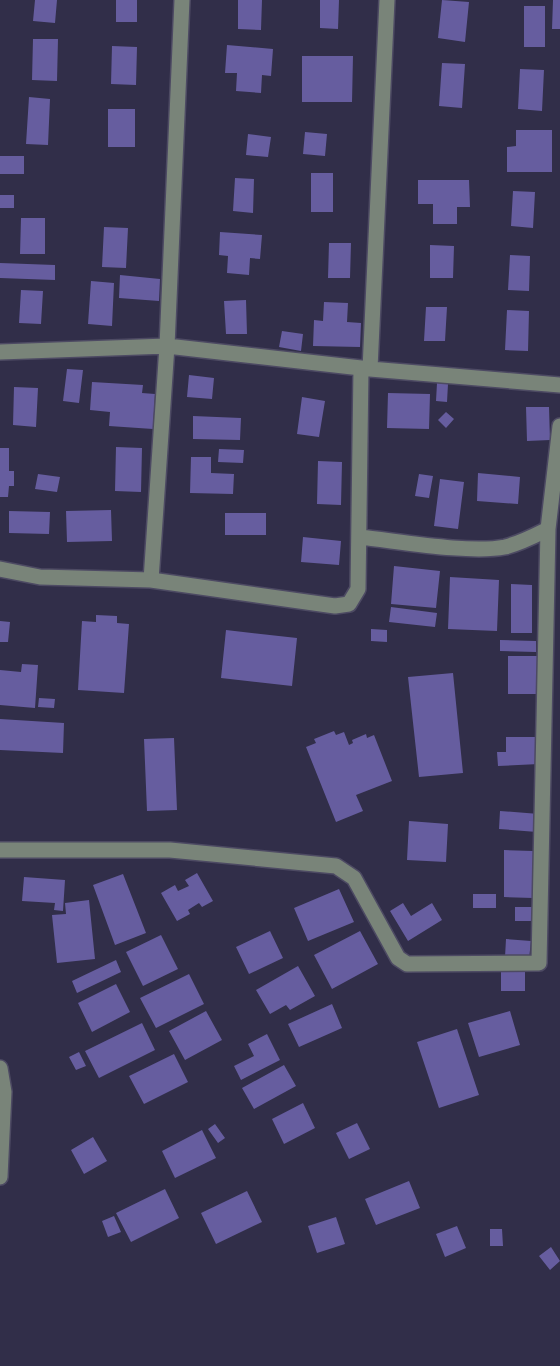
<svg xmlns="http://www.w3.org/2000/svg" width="560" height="1366" viewBox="0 0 560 1366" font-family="'PT Sans',sans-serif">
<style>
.building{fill:#665d9f}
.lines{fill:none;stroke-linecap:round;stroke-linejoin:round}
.minor-casing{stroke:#4d4a63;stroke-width:18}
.minor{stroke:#798479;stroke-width:15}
</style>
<rect width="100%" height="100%" fill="#312e49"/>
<path class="building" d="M35,0H57L55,23L33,21Z
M116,0H137V22H116Z
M238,0H262L261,30L238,29Z
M320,0H339L338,29L320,28Z
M442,0L469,2L465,42L438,38Z
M553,0H560V29H552Z
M524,6H545V47H524Z
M33,39H58L57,81L32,80Z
M227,45L273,49L271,76L262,75L261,93L236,91L237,73H225Z
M112,46L137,47L136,85L111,84Z
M302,56H353L352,102H302Z
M442,63L465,64L462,108L439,106Z
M520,69L544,70L542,111L518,109Z
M29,97L50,99L48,145L26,144Z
M108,109H135V147H108Z
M516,130H552V172H507V147L516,146Z
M305,132L327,134L325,156L303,154Z
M248,134L271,137L268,157L246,155Z
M0,156H24V174H0Z
M311,173H333V212H311Z
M235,178L254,179L253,213L233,211Z
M418,180H469L470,207H457V224H433V204H418Z
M513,191L535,192L533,228L511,226Z
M0,195H14V208H0Z
M21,218H45V254H20Z
M104,227L128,228L126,268L102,267Z
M220,232L262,235L260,259L250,258L249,275L227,273L228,256L219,255Z
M329,243H351L350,278H328Z
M430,245L454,246L453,278H430Z
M510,255L530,256L529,291L508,290Z
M0,263L55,265V280L0,278Z
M120,275L160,279L159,301L119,298Z
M91,281L114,283L112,326L88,324Z
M21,290L43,291L41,324L19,323Z
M246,300L247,334H226L224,301Z
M324,302L348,303L347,322L361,323L360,347L313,346L314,320L323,321Z
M426,307H447L445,341H424Z
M507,310L529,311L528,351L505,350Z
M282,331L303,334L301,351L279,347Z
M67,369L83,370L79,403L63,401Z
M189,375L214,378L212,399L187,397Z
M92,382L143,385L142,393L155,394L153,429L109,426L110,412L90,410Z
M437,383L448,384L447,402L436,401Z
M14,387L38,388L36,427L13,425Z
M388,393L430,394L429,429L387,428Z
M302,397L325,401L319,437L297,434Z
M526,407H549L550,440L527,441Z
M446,412L454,419L446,428L438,420Z
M193,416L241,418L240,440L193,439Z
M116,447L142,448L141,492L115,491Z
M0,448H9V471H14V486H9L8,497H0Z
M219,449L244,450L243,463L218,462Z
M191,457H211V473L234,474L233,494L190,493Z
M318,461L342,462L341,505L317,504Z
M478,473L520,477L518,504L477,501Z
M38,474L60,477L57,492L35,489Z
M419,474L433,476L429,498L415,496Z
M440,479L464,482L458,529L434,526Z
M111,510L112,541L67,542L66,511Z
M9,511L50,512L49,534L9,533Z
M225,513H266V535H225Z
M303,537L341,541L339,565L301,562Z
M394,566L440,571L436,608L391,604Z
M450,577L499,580L497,631L448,629Z
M511,584L532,585V633H511Z
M391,607L437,613L435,627L389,622Z
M96,615L117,616V623L129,624L124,693L78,690L82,621L96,622Z
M0,621L10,622L8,642H0Z
M371,629L387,630V642L371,641Z
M226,630L297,638L292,686L221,678Z
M500,640L536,641V652L500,651Z
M508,656H541L542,671H537V694H508Z
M22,664L38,665L35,708L0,705V670L21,672Z
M453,673L463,773L419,777L408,677Z
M39,698L55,699L54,708L38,707Z
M0,719L64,723L63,753L0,750Z
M334,731L336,735L344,732L349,745L353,743L352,740L366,734L367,738L374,735L392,781L356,795L363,811L336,822L306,747L316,743L314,739Z
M506,737H539V764L498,766L497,752H506Z
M174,738L177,810L147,811L144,739Z
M500,811L539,814L537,832L499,829Z
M409,821L448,824L446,862L407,860Z
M504,850L533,851V898L504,897Z
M197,873L213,901L202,907L199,903L188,910L190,914L177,921L161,893L175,885L178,891L189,886L185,880Z
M123,874L146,933L115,945L93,885Z
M24,877L65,880L63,911L54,910L55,903L22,901Z
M339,889L354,922L308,941L294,908Z
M473,894H496V908H473Z
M89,900L95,959L57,963L52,915L66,914L65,903Z
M403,903L411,916L432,903L442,920L408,941L390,911Z
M515,907H535V921H515Z
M270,931L283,958L249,974L236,947Z
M360,931L378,964L332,989L314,955Z
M161,935L178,969L143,986L126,952Z
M506,939L531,941L529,959L505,957Z
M116,960L121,972L77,993L72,981Z
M298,966L315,996L290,1010L286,1005L270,1014L256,990Z
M501,969H525V991H501Z
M189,974L204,1004L156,1028L140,998Z
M116,984L130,1012L92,1032L78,1003Z
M332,1004L342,1028L299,1047L288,1024Z
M206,1011L222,1040L185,1060L169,1031Z
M510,1011L520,1045L479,1057L468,1023Z
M142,1023L155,1050L99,1078L85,1051Z
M457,1029L479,1095L439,1108L417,1042Z
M267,1034L280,1060L241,1080L234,1066L254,1056L248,1044Z
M79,1052L86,1066L76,1070L69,1057Z
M174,1054L188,1082L144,1104L129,1076Z
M284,1065L296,1086L254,1109L242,1088Z
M303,1103L315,1128L284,1144L272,1119Z
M357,1123L370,1149L349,1159L336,1133Z
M215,1124L225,1138L218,1143L208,1129Z
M202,1130L216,1158L175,1178L162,1151Z
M93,1137L107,1161L84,1174L71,1150Z
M409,1181L420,1208L376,1225L365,1199Z
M165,1189L179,1218L131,1242L116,1213Z
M247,1191L262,1222L216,1244L201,1213Z
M114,1216L121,1232L108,1237L102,1221Z
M336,1217L345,1244L317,1253L308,1226Z
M457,1226L466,1248L445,1257L436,1234Z
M490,1229H502L503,1246H490Z
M551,1247L560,1261L550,1270L539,1256Z"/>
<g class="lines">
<g class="minor-casing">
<path id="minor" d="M182,0L167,346L370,369L387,0
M0,352L167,346L151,580
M370,369L560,385
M359,537C398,541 469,554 505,547C521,543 534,536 548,529L560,426
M0,569L40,577L151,580L335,606L349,604L358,589L361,368
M0,850H170L336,866L354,878L398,958L407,964L539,963L548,529
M0,1068L4,1092L0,1177"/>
</g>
<use href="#minor" class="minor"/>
</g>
</svg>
